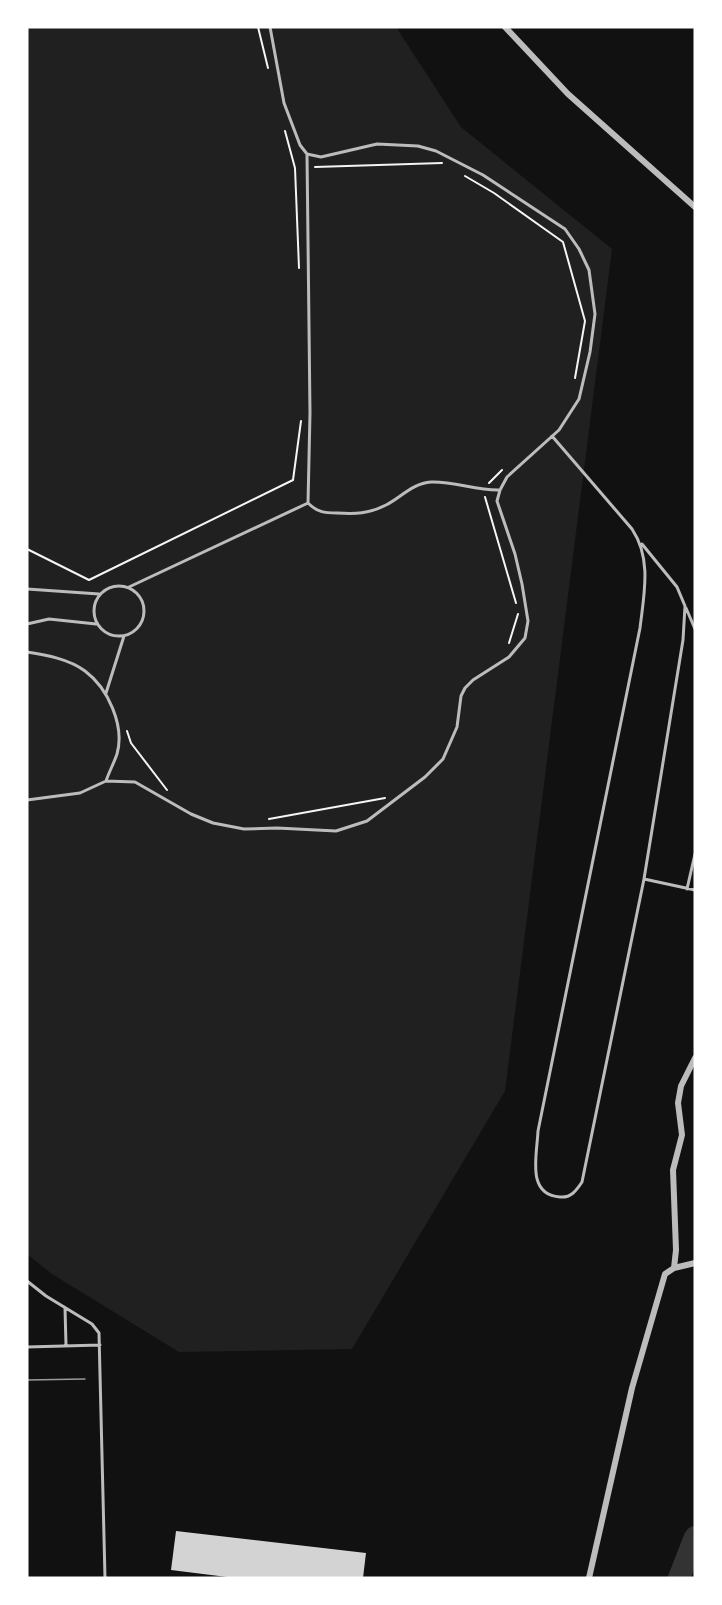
<svg xmlns="http://www.w3.org/2000/svg" width="722" height="1605" viewBox="0 0 722 1605" font-family="Signika,sans-serif">
<style>
.green{fill:#202020}
.lines{fill:none;stroke-linecap:round;stroke-linejoin:round}
.river{stroke:#333;stroke-width:22}
.building{fill:#d3d3d3}
.path{stroke:#f5f5f5;stroke-width:2}
.service{stroke:#bcbcbc;stroke-width:3}
.minor{stroke:#bcbcbc;stroke-width:6}
.tram{stroke:#9a9a9a;stroke-width:1.5}
</style>
<rect width="100%" height="100%" fill="#111"/>
<path class="green" d="M27,27H396L461,127L612,249L505,1091L352,1349L179,1352L52,1274L27,1254Z"/>
<g class="lines">
<path class="river" d="M679,1578L695,1537"/>
</g>
<path class="building" d="M176,1531L366,1553L363,1578H235L171,1570Z"/>
<g class="lines">
<path class="path" d="M258,27L268,68
M285,131L295,168L299,268
M315,167L442,163
M465,176L494,193L563,242L585,321L575,378
M489,483L502,470
M485,497L516,603
M27,549L89,580L293,480L301,421
M509,643L518,614
M127,731L131,743L167,790
M269,819L385,798"/>
<path class="service" d="M307,154L310,413L308,503C317,512 324,513 337,513C356,514 368,514 386,505C400,498 413,483 431,482C454,481 477,491 500,490
M552,436L632,529C652,559 644,594 640,628L538,1131C537,1155 526,1195 560,1197C571,1198 576,1191 582,1182L644,879L695,890
M642,544L677,587L685,606L683,640L644,879
M94 611a25 25 0 1 1 50 0a25 25 0 1 1-50 0Z
M129,587L308,503
M27,589L99,594
M686,608L695,629
M27,624L49,619L96,624
M27,652C46,655 69,659 85,671C108,688 125,726 117,754C114,763 109,772 106,781
M106,693L124,636
M27,800L80,793L106,781L135,782L191,814L213,823L244,829L277,828L336,831L367,821L425,777L443,759L457,727L461,696L465,688L473,680L509,657L525,638L528,621L522,584L515,554L497,501L500,490L507,477L559,430L579,399L590,352L595,314L589,270L579,249L565,229L483,175L436,151L418,146L377,144L321,157L307,154L300,145L284,103L270,27
M687,889L695,854
M27,1281L46,1296L92,1324L99,1333L105,1578
M65,1308L66,1345
M27,1347L100,1345"/>
<path class="minor" d="M505,27L568,94L695,207
M674,1268L676,1250L673,1170L682,1135L678,1103L681,1086L695,1058
M589,1578L632,1388L665,1274L674,1268L695,1263"/>
<path class="tram" d="M27,1380L85,1379"/>
</g>
<rect width="722" height="1605" fill="none" stroke="#ffffff" stroke-width="57"/>
</svg>
